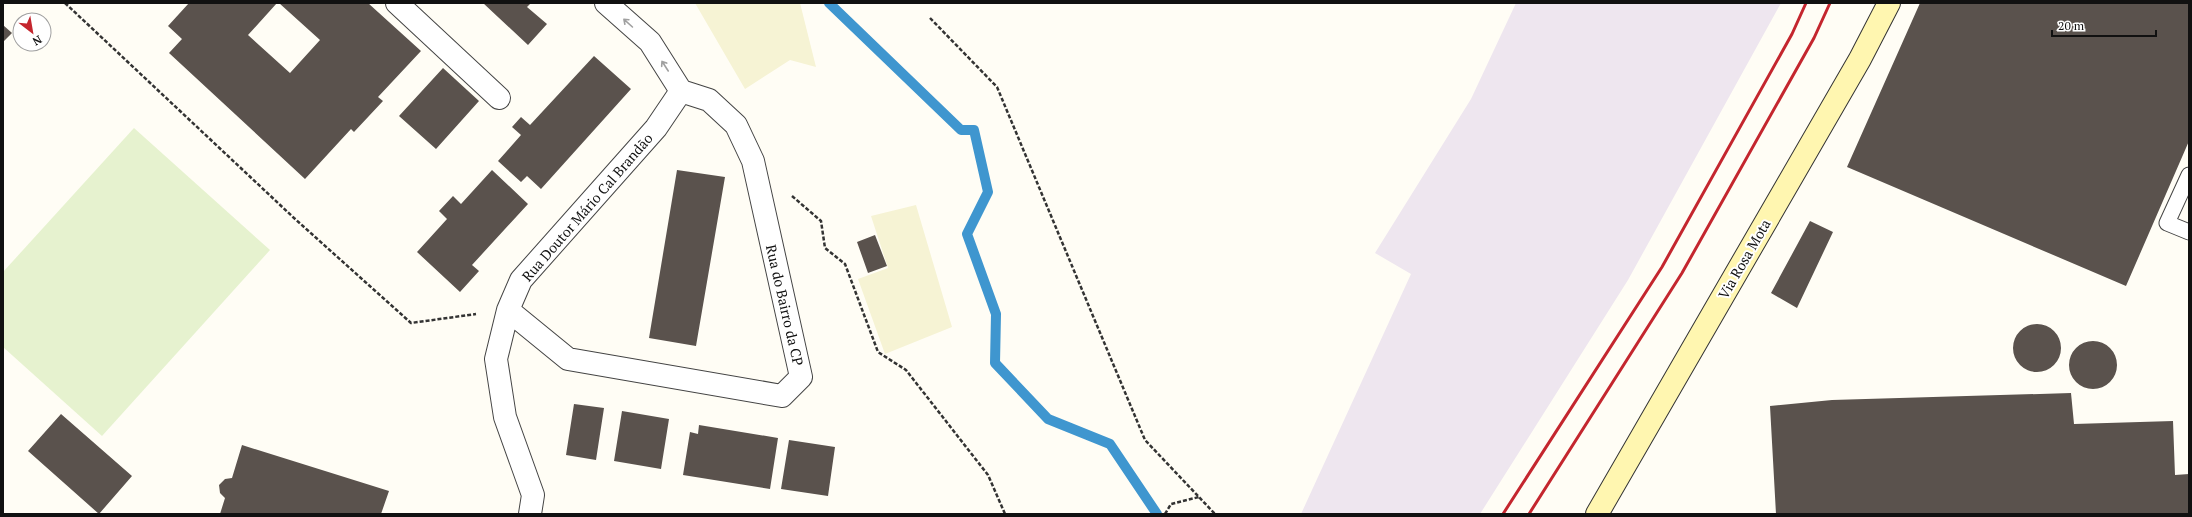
<svg xmlns="http://www.w3.org/2000/svg" width="2192" height="517" viewBox="0 0 2192 517" font-family="'PT Serif',serif">
<style>
.industrial{fill:#eee6ef}
.farmland{fill:#f6f3d4}
.pitch{fill:#e6f2cf}
.lines{fill:none;stroke-linecap:round;stroke-linejoin:round}
.stream{stroke:#3f96cf;stroke-width:10}
.building{fill:#5a524d}
.service-casing{stroke:#444;stroke-width:17}
.minor-casing{stroke:#444;stroke-width:24}
.secondary-casing{stroke:#333;stroke-width:24}
.path{stroke:#333;stroke-width:2.5;stroke-dasharray:4 2;stroke-linecap:butt}
.service{stroke:#fff;stroke-width:15}
.minor{stroke:#fff;stroke-width:22}
.secondary{stroke:#fff6b0;stroke-width:22}
.rail{stroke:#c4262e;stroke-width:3}
.oneway{stroke:#a0a0a0}
.labels{text-anchor:middle;dominant-baseline:central;stroke-width:4;stroke-linejoin:round;paint-order:stroke}
.street-label{font-size:14px;fill:#111;stroke:#fff}
</style>
<rect width="100%" height="100%" fill="#fffdf5"/>
<path class="industrial" d="M1516,3H1781L1628,280L1480,514H1301L1411,274L1375,253L1471,99Z"/>
<path class="farmland" d="M695,3H800L816,67L790,60L745,89Z
M916,205L952,327L885,354L858,279L888,268L871,216Z"/>
<path class="pitch" d="M134,128L270,250L102,436L3,347V272Z"/>
<g class="lines">
<path class="stream" d="M829,3L961,130H974L988,192L967,234L996,314L995,363L1048,419L1110,444L1157,514"/>
</g>
<path class="building" d="M189,3H277L248,35L290,73L320,40L279,3H368L421,51L378,97L383,101L354,132L351,129L305,179L169,53L182,39L168,26Z
M483,3H531L527,7L547,24L528,45Z
M1920,3H2189V141L2126,286L1847,167Z
M3,25L12,33L3,42Z
M594,56L631,89L541,189L527,176L521,182L498,161L521,135L512,127L521,117L530,125Z
M443,68L479,101L436,149L399,116Z
M492,170L528,204L472,265L479,271L460,292L417,252L447,219L439,211L453,196L461,204Z
M677,170L725,177L696,346L649,338Z
M1810,221L1833,232L1797,308L1771,293Z
M875,235L887,266L868,273L857,242Z
M2013 348a24 24 0 1 1 48 0a24 24 0 1 1-48 0Z
M2069 365a24 24 0 1 1 48 0a24 24 0 1 1-48 0Z
M2071,393L2074,424L2173,421L2175,475L2189,474V514H1776L1770,406L1832,400Z
M574,404L604,408L596,460L566,455Z
M622,411L669,419L661,469L614,461Z
M61,414L132,476L99,514L28,451Z
M699,425L778,438L770,489L683,475L690,432L698,434Z
M789,440L835,447L828,496L781,489Z
M242,445L389,491L381,514H220L225,498L220,493L219,485L225,479L232,478Z"/>
<g class="lines">
<g class="service-casing">
<path id="service" d="M2189,175L2167,223L2189,232"/>
</g>
<g class="minor-casing">
<path id="minor" d="M397,3L499,98
M508,310L568,359L782,396L801,377L753,161L736,125L709,100L681,91L650,42L606,3
M530,514L533,495L505,417L496,359L508,310L521,280L656,128L681,91"/>
</g>
<g class="secondary-casing">
<path id="secondary" d="M1597,514L1860,59L1889,3"/>
</g>
<path class="path" d="M65,3L294,218L411,323L476,314
M930,18L997,87L1145,440L1215,514
M792,196L821,221L825,248L845,264L878,352L906,370L988,475L1005,514
M1165,514L1171,504L1199,497"/>
<use href="#service" class="service"/>
<use href="#minor" class="minor"/>
<use href="#secondary" class="secondary"/>
<path class="rail" d="M1503,514L1662,267L1792,34L1806,3
M1529,514L1682,273L1814,38L1830,3"/>
</g>
<defs><path id="oneway-shaft" d="M-6 0H5M1.5-3L5.5 0L1.5 3" fill="none" stroke-width="1.6" stroke-linecap="round" stroke-linejoin="round"/></defs>
<g class="oneway">
<use href="#oneway-shaft" transform="translate(628 23) rotate(-138)"/>
<use href="#oneway-shaft" transform="translate(665 66) rotate(-123)"/>
</g>
<g class="labels">
<g class="street-label">
<text transform="translate(587 207) rotate(-49)">Rua Doutor Mário Cal Brandão</text>
<text transform="translate(1744 259) rotate(-60)">Via Rosa Mota</text>
<text transform="translate(785 305) rotate(77)">Rua do Bairro da CP</text>
</g>
</g>
<rect width="2192" height="517" fill="none" stroke="#111111" stroke-width="8"/>
<g transform="translate(32 32) rotate(149)"><circle r="19" fill="#ffffff" stroke="#a0a0a0"/>
<path d="M0-3L7 15L0 10L-7 15Z" fill="#c4262e"/>
<text y="-6" font-size="11" font-weight="bold" text-anchor="middle" fill="#111111">N</text>
</g>
<path d="M2052 30v6h104v-6" fill="none" stroke="#111111" stroke-width="2"/>
<text x="2058" y="30" font-size="12" fill="#111111" stroke="#ffffff" stroke-width="3" paint-order="stroke">20 m</text>
</svg>
